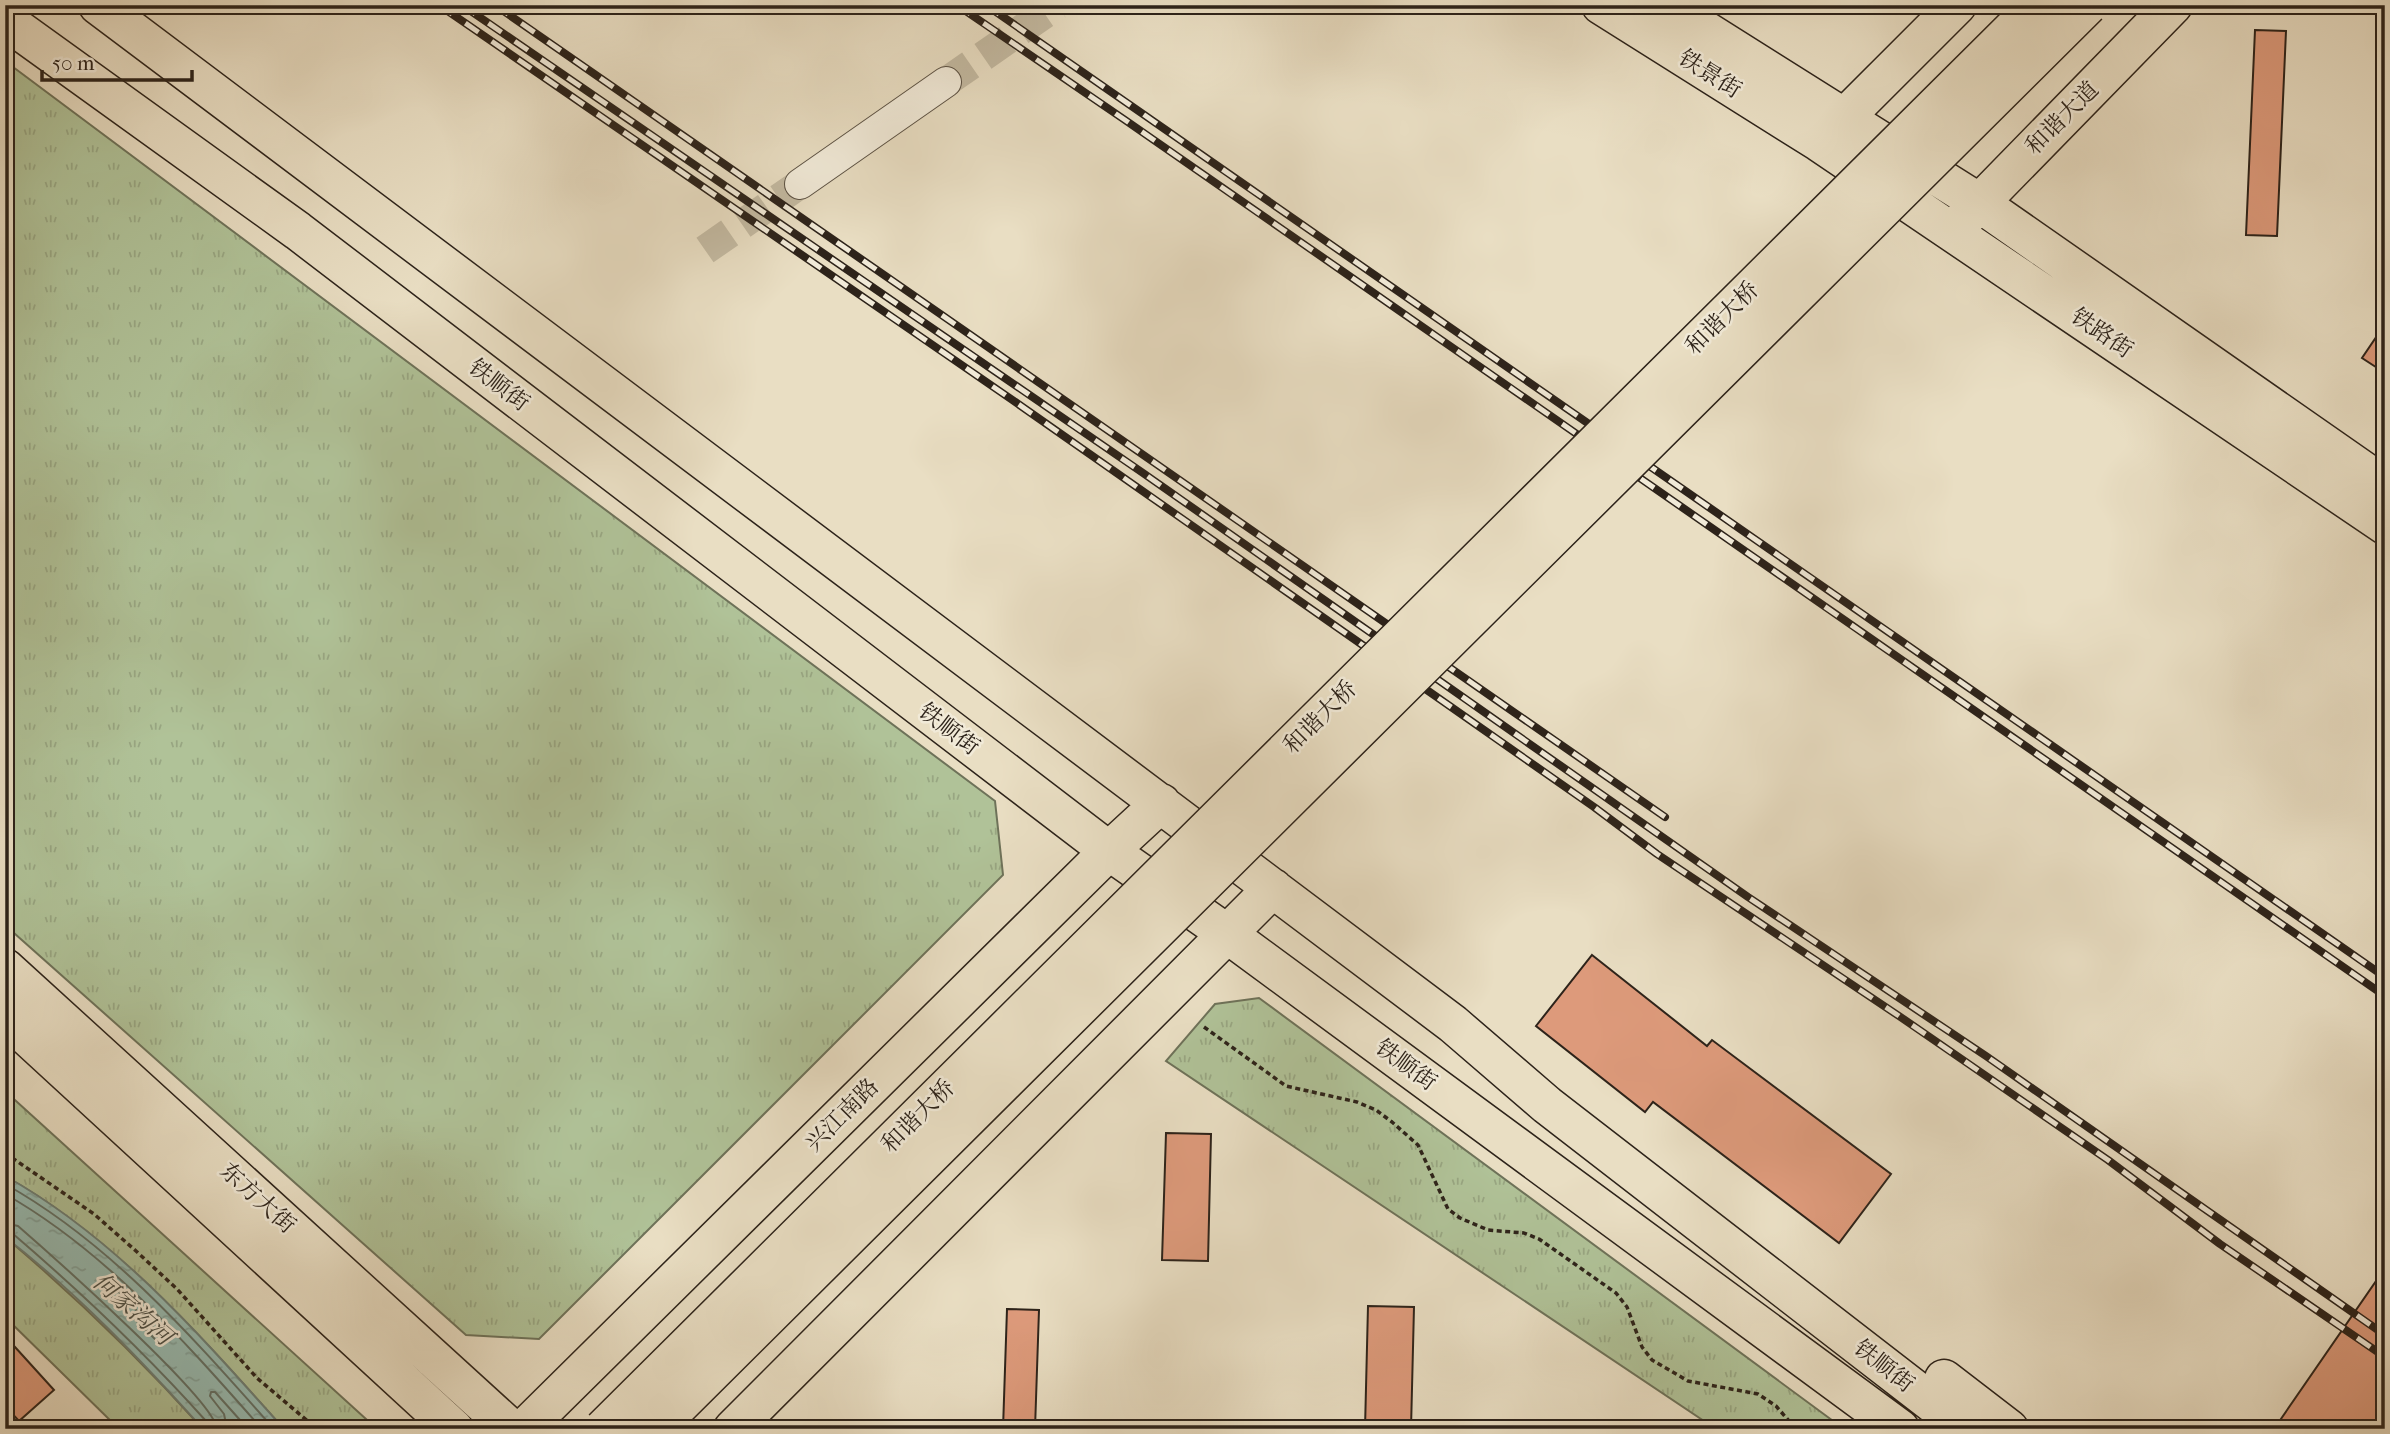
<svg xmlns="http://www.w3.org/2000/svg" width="2390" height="1434" viewBox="0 0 2390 1434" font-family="'IM FELL French Canon','Noto Serif SC',serif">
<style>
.park{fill:url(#park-tufts);stroke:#6e7259;stroke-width:2}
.water{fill:url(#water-ripples);stroke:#6d7f76;stroke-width:2}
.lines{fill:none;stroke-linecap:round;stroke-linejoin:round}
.shore{stroke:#627066;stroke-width:2}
.building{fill:#dd9a7b;stroke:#2d231a;stroke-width:2}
.minor-tunnel{stroke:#c3b9a1;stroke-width:30;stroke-dasharray:30 15;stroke-linecap:butt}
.minor-casing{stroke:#5c5244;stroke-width:32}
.major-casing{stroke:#2d231a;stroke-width:41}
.path{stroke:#2d231a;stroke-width:3.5;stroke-dasharray:5 3.5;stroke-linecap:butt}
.minor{stroke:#f1ead8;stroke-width:30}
.major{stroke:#e9dec3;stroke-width:38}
.rail-casing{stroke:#2d231a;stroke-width:8}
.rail{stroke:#f1ead8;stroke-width:5;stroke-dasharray:16;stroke-linecap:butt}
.major-bridge-casing{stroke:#2d231a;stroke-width:41;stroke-linecap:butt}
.major-bridge{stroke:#e9dec3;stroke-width:38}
.labels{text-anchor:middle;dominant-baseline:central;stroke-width:5;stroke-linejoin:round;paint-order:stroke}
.street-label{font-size:23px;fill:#2d231a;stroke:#f1ead8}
.water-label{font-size:24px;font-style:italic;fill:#4d5148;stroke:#f1ead8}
</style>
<defs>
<pattern id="park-tufts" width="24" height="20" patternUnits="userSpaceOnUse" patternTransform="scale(1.75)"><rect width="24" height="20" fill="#b0c298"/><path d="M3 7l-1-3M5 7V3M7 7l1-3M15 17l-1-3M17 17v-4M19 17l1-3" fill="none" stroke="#98a682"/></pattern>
<pattern id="water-ripples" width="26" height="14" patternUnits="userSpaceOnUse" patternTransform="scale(1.75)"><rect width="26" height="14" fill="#97bcb3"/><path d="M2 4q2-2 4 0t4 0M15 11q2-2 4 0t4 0" fill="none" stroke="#82a199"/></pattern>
</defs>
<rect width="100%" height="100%" fill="#e9dec3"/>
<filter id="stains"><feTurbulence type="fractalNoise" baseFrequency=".00286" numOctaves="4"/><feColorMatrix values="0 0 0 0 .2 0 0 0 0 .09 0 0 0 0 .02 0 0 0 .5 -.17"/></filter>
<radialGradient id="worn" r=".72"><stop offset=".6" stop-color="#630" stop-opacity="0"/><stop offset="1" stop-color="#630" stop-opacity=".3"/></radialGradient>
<path class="park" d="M5,61L995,801L1003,875L539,1339L466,1335L5,925Z
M1259,998L1844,1429H1716L1166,1061L1215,1004Z
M5,1091L377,1429H284C200,1335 115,1238 5,1176Z
M5,1237C76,1297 141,1360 203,1429H119L5,1317Z"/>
<path class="water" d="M5,1176C115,1237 200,1335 284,1429H203C142,1361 77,1293 5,1237Z"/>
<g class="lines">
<path class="shore" d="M5,1184C111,1243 194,1339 274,1429
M5,1194C106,1251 186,1343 262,1429
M5,1223L18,1226C49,1253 215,1400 217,1429
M5,1232L12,1233C81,1292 146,1354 206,1421L208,1429
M102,1279L115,1288L163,1338V1342H158L100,1285L99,1281Z
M227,1429L224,1414L210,1396L211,1392H215L248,1429"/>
</g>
<path class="building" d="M2255,30L2286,31L2277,236L2246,235Z
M2385,324V373L2362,358Z
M1592,955L1707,1046L1712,1040L1891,1174L1839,1243L1653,1102L1645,1112L1536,1026Z
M1166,1133L1211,1134L1208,1261L1162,1260Z
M2385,1268V1429H2274Z
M1368,1306L1414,1307L1411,1429H1365Z
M1007,1309L1039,1310L1035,1429H1003Z
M5,1336L54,1390L19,1421L5,1406Z"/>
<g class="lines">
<path class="minor-tunnel" d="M946,82L1057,5
M705,250L800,184"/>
<g class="minor-casing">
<path id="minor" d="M800,184L946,82"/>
</g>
<g class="major-casing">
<path id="major" d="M98,5L1453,1024L1547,1105L1966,1429
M1601,5L1819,142L2385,525
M1665,5L1978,202L2385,486
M5,20L298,231L1109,851L1226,933L1900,1429
M1828,134L1957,5
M1961,222L2173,5
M5,968L511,1429
M5,1016L454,1429
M1944,1379L2009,1429
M524,1429L1109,851L1161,803
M733,1429L1273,888"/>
</g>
<path class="path" d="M1204,1027L1286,1086L1357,1102L1376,1110L1392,1122L1418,1145L1448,1209L1460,1218L1488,1230L1524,1233L1539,1239L1616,1293L1627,1307L1642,1347L1652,1360L1688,1381L1758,1394L1776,1406L1796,1429
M5,1153L94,1214L136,1251L177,1289L257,1378L317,1429
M166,1425L171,1429"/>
<use href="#minor" class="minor"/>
<use href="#major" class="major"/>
<g class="rail-casing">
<path id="rail" d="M439,5L1011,399L1594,807L1657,854L1899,1016L2108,1160L2220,1244L2385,1357
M462,5L1143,473L1748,897L1986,1056L2385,1335
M495,5L1665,817
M957,5L1125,120L2385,996
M986,5L2385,977"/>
</g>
<use href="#rail" class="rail"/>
<g class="major-bridge-casing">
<path id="major-bridge" d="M603,1429L2037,5
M655,1429L2088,5"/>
</g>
<use href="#major-bridge" class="major-bridge"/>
</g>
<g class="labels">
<g class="street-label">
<text transform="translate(1710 74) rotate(32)">铁景街</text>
<text transform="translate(2062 118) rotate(-45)">和谐大道</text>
<text transform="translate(1722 318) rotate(-45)">和谐大桥</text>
<text transform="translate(2102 333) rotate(34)">铁路街</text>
<text transform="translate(499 385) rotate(37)">铁顺街</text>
<text transform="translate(1320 717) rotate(-45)">和谐大桥</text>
<text transform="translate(949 729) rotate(37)">铁顺街</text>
<text transform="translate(1406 1065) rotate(36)">铁顺街</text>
<text transform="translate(842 1115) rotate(-45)">兴江南路</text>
<text transform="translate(918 1116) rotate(-45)">和谐大桥</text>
<text transform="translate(258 1198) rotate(42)">东方大街</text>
<text transform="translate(1884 1366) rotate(38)">铁顺街</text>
</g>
<g class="water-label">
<text transform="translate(133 1309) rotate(41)">何家沟河</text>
</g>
</g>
<rect width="2390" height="1434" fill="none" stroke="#e9dec3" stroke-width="28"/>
<rect x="7" y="7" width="2376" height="1420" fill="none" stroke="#2d231a" stroke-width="3.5"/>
<rect x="14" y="14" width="2362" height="1406" fill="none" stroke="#2d231a" stroke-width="2"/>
<path d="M42 70v10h150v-10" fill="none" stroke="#2d231a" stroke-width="3.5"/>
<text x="52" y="70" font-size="21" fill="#2d231a" stroke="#f1ead8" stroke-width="5" paint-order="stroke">50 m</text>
<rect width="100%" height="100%" filter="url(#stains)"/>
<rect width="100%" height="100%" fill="url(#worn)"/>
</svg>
